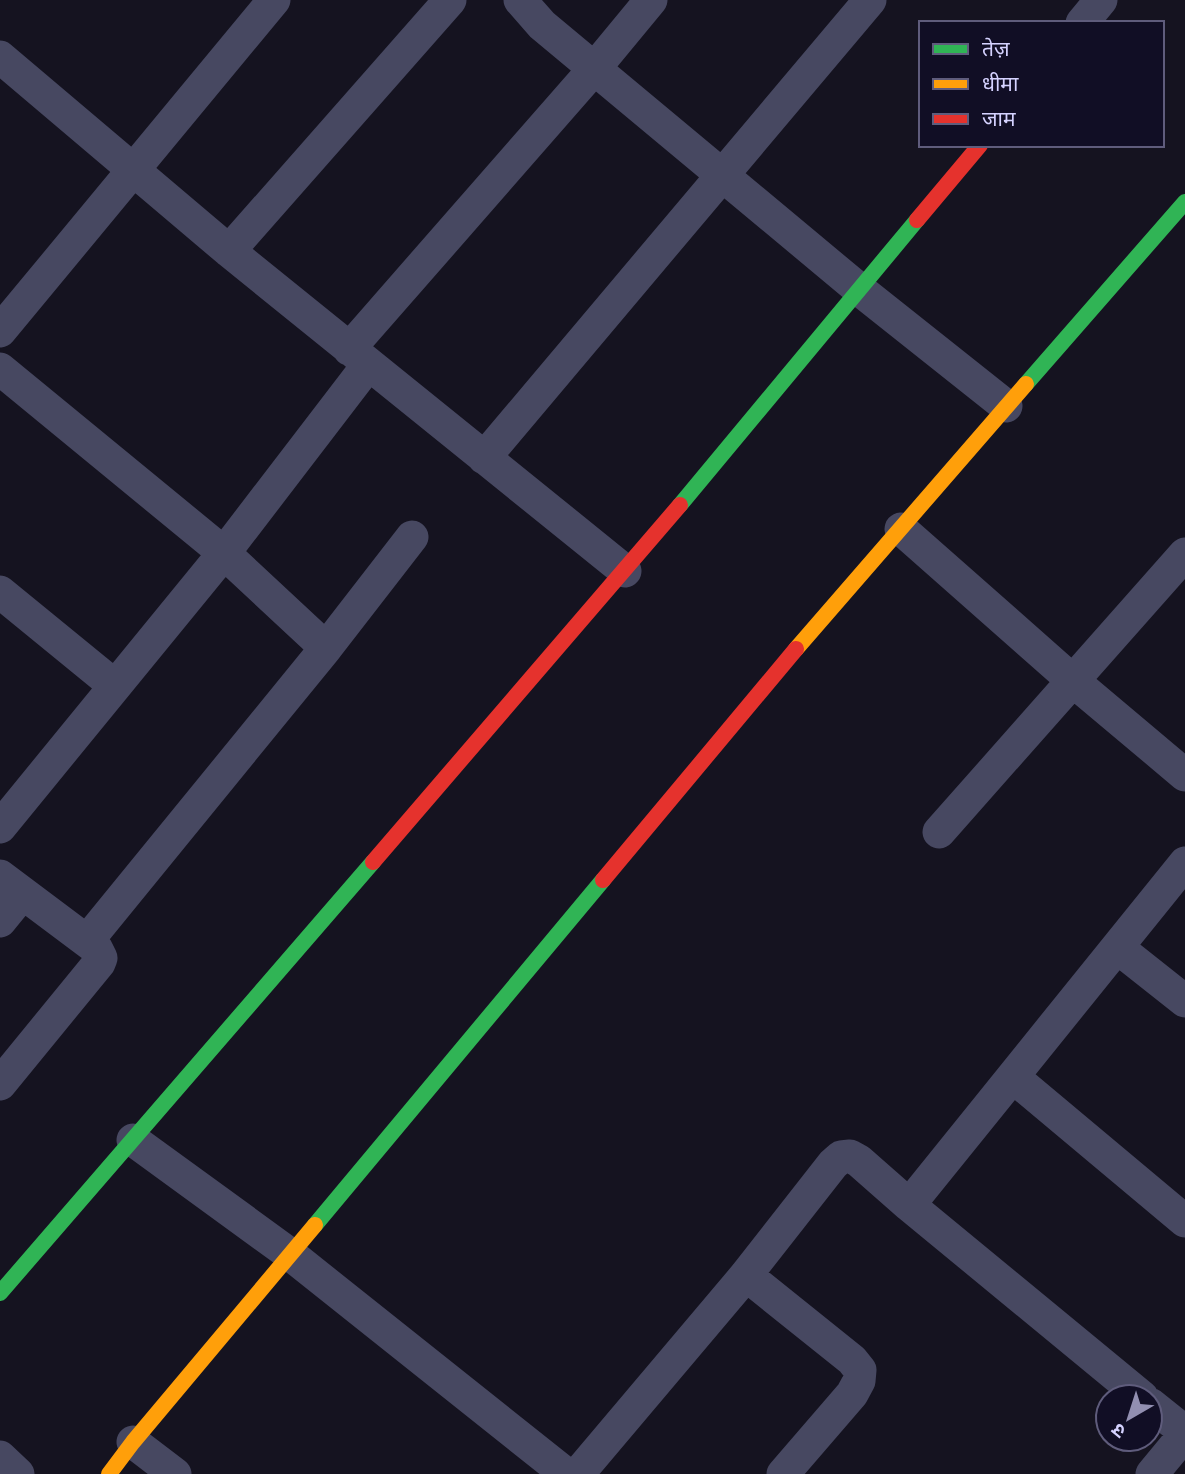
<svg xmlns="http://www.w3.org/2000/svg" width="1185" height="1474" viewBox="0 0 1185 1474" font-family="'Alegreya Sans','Noto Sans Devanagari',sans-serif">
<style>
.lines{fill:none;stroke-linecap:round;stroke-linejoin:round}
.street{stroke:#474861;stroke-width:33}
.fast{stroke:#30b455;stroke-width:16}
.slow{stroke:#ff9f0a;stroke-width:16}
.jam{stroke:#e5322d;stroke-width:16}
</style>
<rect width="100%" height="100%" fill="#151320"/>
<g class="lines">
<path class="street" d="M450,0L229,251L625,571
M520,0L542,25L860,290L1006,406
M1082,23L1101,0
M0,57L229,251
M0,331L274,0
M349,349L594,69L651,0
M0,369L224,553L326,648
M484,458L870,0
M901,529L1072,680L1185,775
M0,592L115,686
M0,827L224,553L368,365
M939,832L1185,554
M0,876L96,948L101,958L99,963L0,1084
M0,921L22,894
M87,941L326,648L412,537
M1118,948L1185,1001
M1013,1077L1185,1221
M133,1140L291,1255L566,1474
M909,1205L1185,863
M746,1275L852,1360L860,1370L859,1381L852,1394L783,1474
M1150,1404L1185,1432
M133,1442L175,1474
M0,1457L18,1474
M578,1474L746,1275L833,1164L841,1157L850,1156L859,1161L909,1205L1142,1397
M1152,1474L1185,1434"/>
<path class="fast" d="M1026,384L1185,202
M680,505L917,220
M315,1225L603,880
M0,1293L373,862"/>
<path class="slow" d="M796,649L1026,384
M109,1474L133,1442L315,1225"/>
<path class="jam" d="M917,220L980,145
M373,862L680,505
M603,880L796,649"/>
</g>
<rect x="919" y="21" width="245" height="126" fill="#110e25" stroke="#5f5c7c" stroke-width="2"/>
<rect x="933" y="44" width="35" height="10" fill="#30b455" stroke="#5f5c7c" stroke-width="2"/>
<text x="982" y="56" font-size="21" fill="#d5d2ff">तेज़</text>
<rect x="933" y="79" width="35" height="10" fill="#ff9f0a" stroke="#5f5c7c" stroke-width="2"/>
<text x="982" y="91" font-size="21" fill="#d5d2ff">धीमा</text>
<rect x="933" y="114" width="35" height="10" fill="#e5322d" stroke="#5f5c7c" stroke-width="2"/>
<text x="982" y="126" font-size="21" fill="#d5d2ff">जाम</text>
<g transform="translate(1129 1418) rotate(219)"><circle r="33" fill="#110e25" stroke="#5f5c7c" stroke-width="2"/>
<path d="M0-5L12 26L0 18L-12 26Z" fill="#928fb1"/>
<text y="-10" font-size="19" font-weight="bold" text-anchor="middle" fill="#d5d2ff">उ</text>
</g>
</svg>
